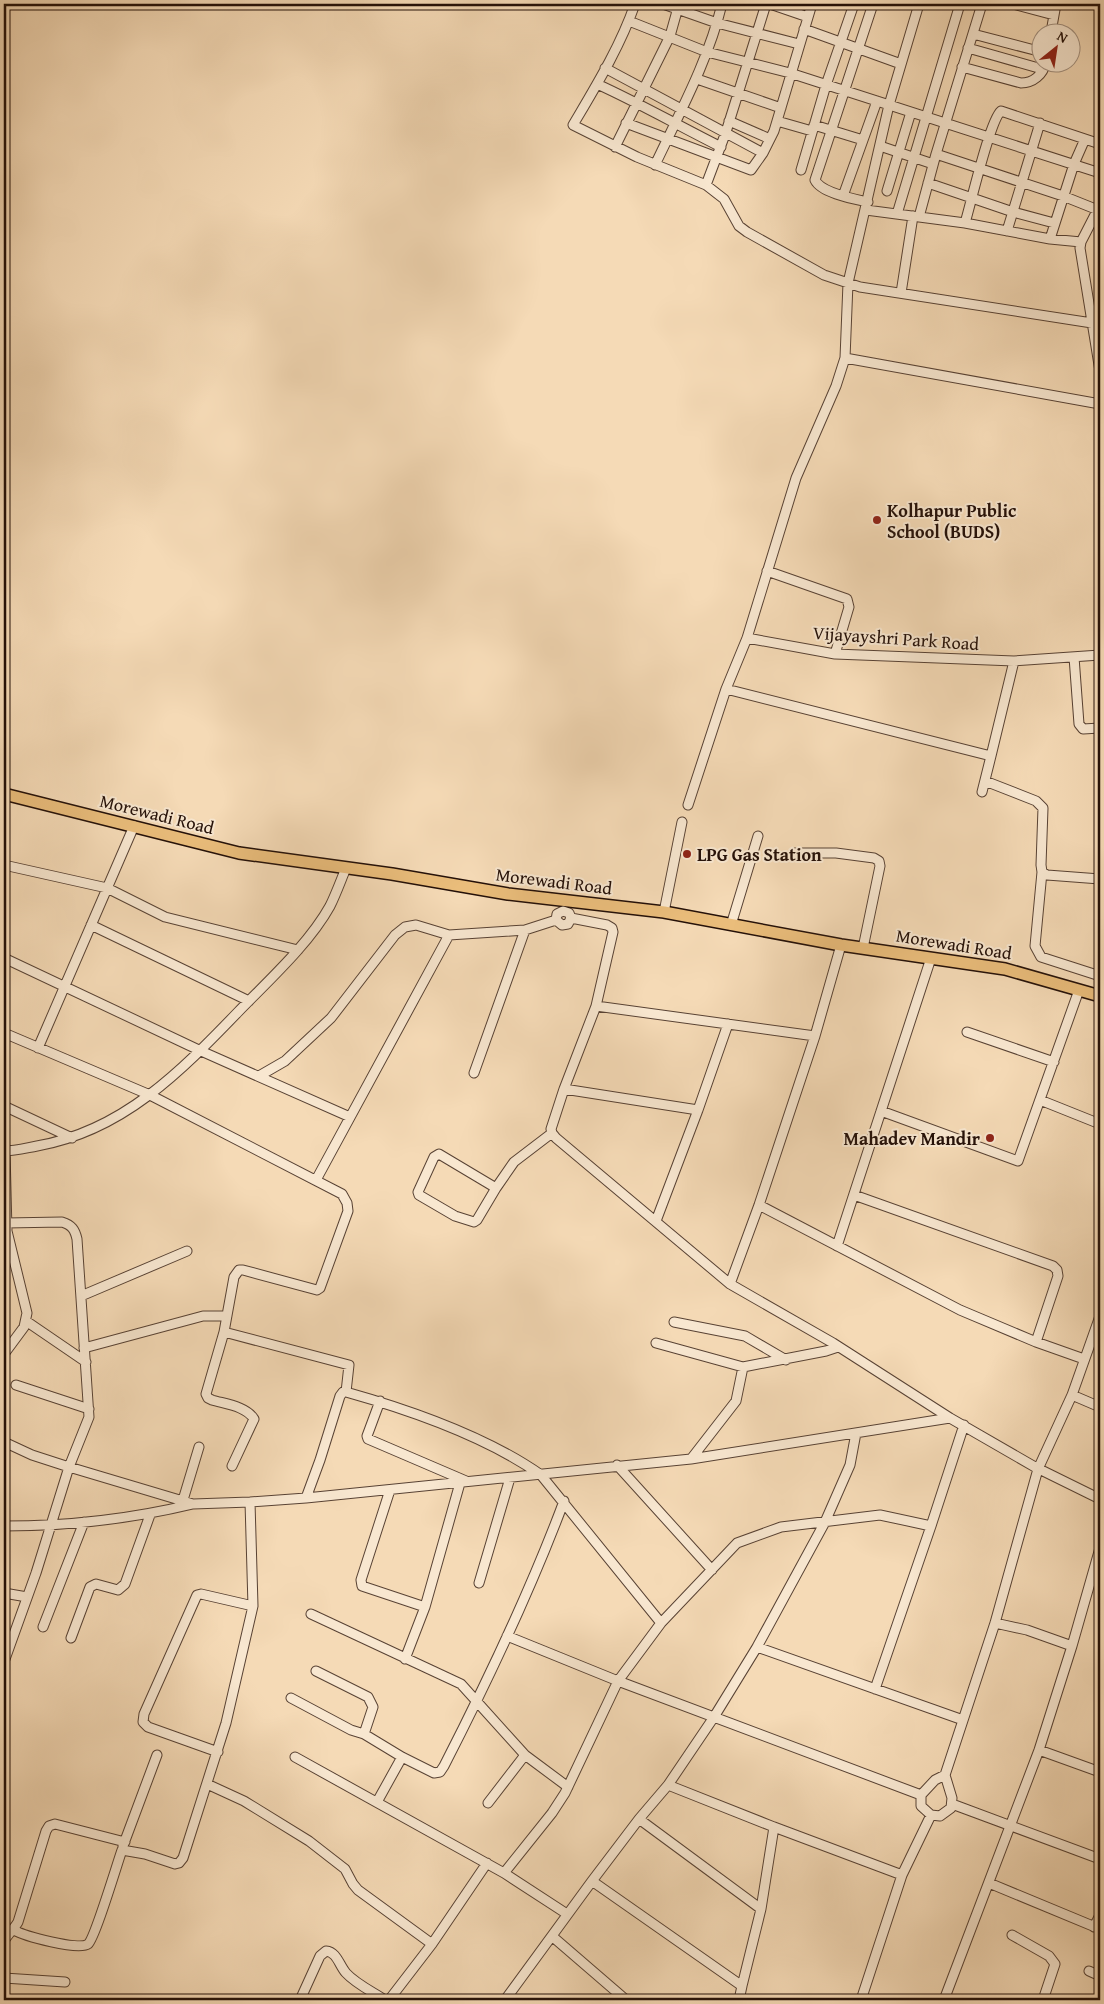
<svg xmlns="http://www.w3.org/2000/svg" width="1104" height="2004" viewBox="0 0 1104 2004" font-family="'Gentium Book Plus',serif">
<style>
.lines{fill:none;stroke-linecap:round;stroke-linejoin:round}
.minor-casing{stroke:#584234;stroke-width:11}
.major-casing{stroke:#241008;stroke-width:14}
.minor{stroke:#f8e7d0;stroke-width:9}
.major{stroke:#eabd7b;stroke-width:11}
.poi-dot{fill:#8f2418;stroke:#f8e7d0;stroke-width:2}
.labels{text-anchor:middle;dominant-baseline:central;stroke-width:4;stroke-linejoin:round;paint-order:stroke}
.poi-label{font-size:18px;font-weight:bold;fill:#241008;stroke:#f8e7d0;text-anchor:start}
.street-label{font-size:18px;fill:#241008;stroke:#f8e7d0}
</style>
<rect width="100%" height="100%" fill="#f5dab6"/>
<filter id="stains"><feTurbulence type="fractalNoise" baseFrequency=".004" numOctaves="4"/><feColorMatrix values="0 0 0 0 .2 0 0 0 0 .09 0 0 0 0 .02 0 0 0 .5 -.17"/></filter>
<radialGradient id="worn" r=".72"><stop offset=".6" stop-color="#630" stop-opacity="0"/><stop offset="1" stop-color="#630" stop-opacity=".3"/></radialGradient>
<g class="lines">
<g class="minor-casing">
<path id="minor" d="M635,4C620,47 596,86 573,125L637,157L706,185L724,199L739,226L747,232L824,275L860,287L1092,323
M663,4L717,23L799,44
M770,4L808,17
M1013,4L1054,15
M629,21L707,52L790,73L1100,173
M804,29L901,64
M1051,32L1056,4
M973,34L1042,52
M968,48L1042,69
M962,67L1021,83C1033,83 1043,75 1046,62
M605,68L763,153
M697,79L781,108
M597,84C639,103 679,126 721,147
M729,121L770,139
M777,121L812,131
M626,123L751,170L763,153L774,131L812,4
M814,125L863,140
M880,146L933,164
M615,147L670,36L679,4
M936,154L1063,196L1098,210
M655,165C680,112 708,61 722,4
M801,170L826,85L854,4
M928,183L1013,212L1054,223
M706,185L726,132L766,4
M887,191L911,112
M843,196L877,101
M868,202C854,199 821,193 815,180L873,4
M1100,205L1081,242L1080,248L1100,371
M866,210L965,223L1050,239L1081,242
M897,214L960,4
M919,217L936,154L982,4
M965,223C971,203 990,120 1001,111L1100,144
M1007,231L1040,123
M1050,239L1074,164L1085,139
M901,293L913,216
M845,358L1100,404
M767,571L847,599L849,607L835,654
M747,638L835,654L1014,661
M1074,657L1079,724L1083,729L1100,728
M726,689L991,756L1014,661L1100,655
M985,781L1036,801L1043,808L1041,865L1042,872L1035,946L1041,957L1100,976
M982,792L991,756
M688,805L726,689L747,638L796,478L836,386L845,358L848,283L889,105L919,4
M794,853H836L874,858L879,861L880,866L863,948
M4,865L107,888L165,917L298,950
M1042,872L1047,875L1100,879
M664,912L682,822
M556,920L562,925L568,924L571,918L607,925L612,928L613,932L596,1006L564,1089L551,1129L552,1133L556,1138L730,1284L833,1343L950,1418L1035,1467L1100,1499
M556,920L557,914L563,911L569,913L571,918
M91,925L249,1001
M731,925L758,836
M4,958L201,1051L350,1117
M596,1006L815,1036
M967,1032L1054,1062
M4,1033L150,1095L342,1194L347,1203L348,1211L320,1288L317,1290L243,1270H239L234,1277L224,1332L206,1394L208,1398L212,1400C225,1404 246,1406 254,1419L232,1466
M38,1048L134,826
M474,1073L525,930
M259,1076L285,1061L331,1018L395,935L405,927L416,925L449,935
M564,1089L698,1110
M1040,1100L1100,1124
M4,1106L72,1138
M881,1111L1018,1161L1079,990
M4,1151C15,1151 26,1148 37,1146C123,1131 181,1071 238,1012C268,981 309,944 330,906C336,894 341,880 346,868
M316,1180L449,935L525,930L556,920
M496,1188L439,1154L434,1157L418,1192L419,1195L455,1216L474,1222L477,1220L496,1188L514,1162L552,1133
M854,1195L1053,1266L1057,1270L1058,1276L1036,1342
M759,1205L960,1310L1036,1342L1084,1359
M656,1221L698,1110L728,1024
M837,1246L931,958
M730,1284L759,1205L815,1036L841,945
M81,1296L187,1251
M26,1321L86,1362
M674,1322L745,1336L786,1360
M224,1332L349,1365L346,1392
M656,1343L743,1367L826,1351L838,1347
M84,1348L203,1316H227
M4,1354L24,1327L27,1313L7,1231L5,1151
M16,1385L89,1409
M1072,1395L1100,1407
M380,1401L367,1436L368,1439L466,1481
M4,1442L32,1455L69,1467L193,1504L250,1502L306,1498L320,1460L340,1396L343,1392H346C410,1410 487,1437 541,1475L661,1623
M691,1459L736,1401L743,1367
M617,1465L712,1570
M390,1490L361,1580L362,1586L425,1607L460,1483
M306,1498L691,1459L950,1418
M183,1500L199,1447
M4,1526C68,1526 131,1519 193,1504
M479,1583L510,1478
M4,1593L27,1597
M311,1614L461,1684L525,1755
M995,1623L1027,1630L1072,1646
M43,1627L84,1522
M71,1638L90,1587L96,1584L118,1590L125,1584L150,1515
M757,1647L963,1720
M405,1659L425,1607
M4,1662L36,1573L69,1467L89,1417L77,1239C75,1230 72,1225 62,1222L6,1223
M316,1671L368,1697L373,1707L364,1734L402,1757L434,1773L440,1772L444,1766C488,1680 530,1592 564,1501
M875,1689L931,1526
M291,1698L351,1730L364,1734
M1039,1750L1100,1772
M218,1752L148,1727L143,1722L144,1714L197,1595L201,1594L253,1606
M295,1757L504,1873L567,1914
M945,1775L935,1780L921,1795V1806L931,1815L940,1816L951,1808L952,1798L945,1775L995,1623L1038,1469L1072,1395L1100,1316
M207,1784L244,1801L309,1841L345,1869L353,1884L358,1890L432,1944
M668,1785L774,1827
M921,1795L618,1681L661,1623L737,1543L781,1527L880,1515L931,1526L964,1425
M377,1802L402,1757
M488,1803L525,1755L568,1787
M952,1804L1100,1859
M639,1819L761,1909
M123,1846L157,1755
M504,1873L552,1813L565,1793L618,1681L507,1636
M592,1881L742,1986L761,1909L774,1827L902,1875
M989,1883L1100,1929
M1094,1927L1100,1915
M14,1930C24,1936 79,1951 88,1944C95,1938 117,1864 122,1850L145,1854L175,1864L179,1863L183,1858L226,1723L253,1606L250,1502
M1012,1935L1049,1956L1055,1964L1043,2000
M553,1937L626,2000
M4,1941C8,1934 14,1929 18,1922L46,1831L49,1826L55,1824L125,1842
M1089,1971L1100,1976
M4,1978L65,1982
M300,2000L320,1956L326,1951C337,1952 339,1965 346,1973C356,1984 373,1992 385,2000
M389,2000L432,1944L487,1863
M505,2000L592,1881L639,1819L668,1785L714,1717L757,1647L825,1522L850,1465L856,1433
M739,2000L742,1986
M861,2000L902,1875L931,1815
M944,2000L1039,1750L1072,1646L1100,1548"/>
</g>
<g class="major-casing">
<path id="major" d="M4,794L239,853L392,874L508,894L664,912L841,945L1005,969L1100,996"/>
</g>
<use href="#minor" class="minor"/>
<use href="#major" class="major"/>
</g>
<g class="poi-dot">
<circle cx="877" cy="520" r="5"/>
<circle cx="687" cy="854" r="5"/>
<circle cx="990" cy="1138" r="5"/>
</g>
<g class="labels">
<g class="poi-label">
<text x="887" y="510">Kolhapur Public<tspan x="887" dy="21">School (BUDS)</tspan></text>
<text x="697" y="854">LPG Gas Station</text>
<text x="980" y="1138" text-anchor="end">Mahadev Mandir</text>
</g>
<g class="street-label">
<text transform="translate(896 638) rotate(4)">Vijayayshri Park Road</text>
<text transform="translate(157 814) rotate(14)">Morewadi Road</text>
<text transform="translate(554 881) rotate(7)">Morewadi Road</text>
<text transform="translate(954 944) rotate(9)">Morewadi Road</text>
</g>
</g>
<rect width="1104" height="2004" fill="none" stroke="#f5dab6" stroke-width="20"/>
<rect x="5" y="5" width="1094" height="1994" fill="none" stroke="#241008" stroke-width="2.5"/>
<rect x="10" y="10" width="1084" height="1984" fill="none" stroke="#241008"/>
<g transform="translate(1056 48) rotate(30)"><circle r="24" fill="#f8e7d0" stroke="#a39180"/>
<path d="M0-4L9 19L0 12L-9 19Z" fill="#8f2418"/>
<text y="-8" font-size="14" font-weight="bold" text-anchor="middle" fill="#241008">N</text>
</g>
<rect width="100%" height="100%" filter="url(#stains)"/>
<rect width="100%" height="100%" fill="url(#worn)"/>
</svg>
